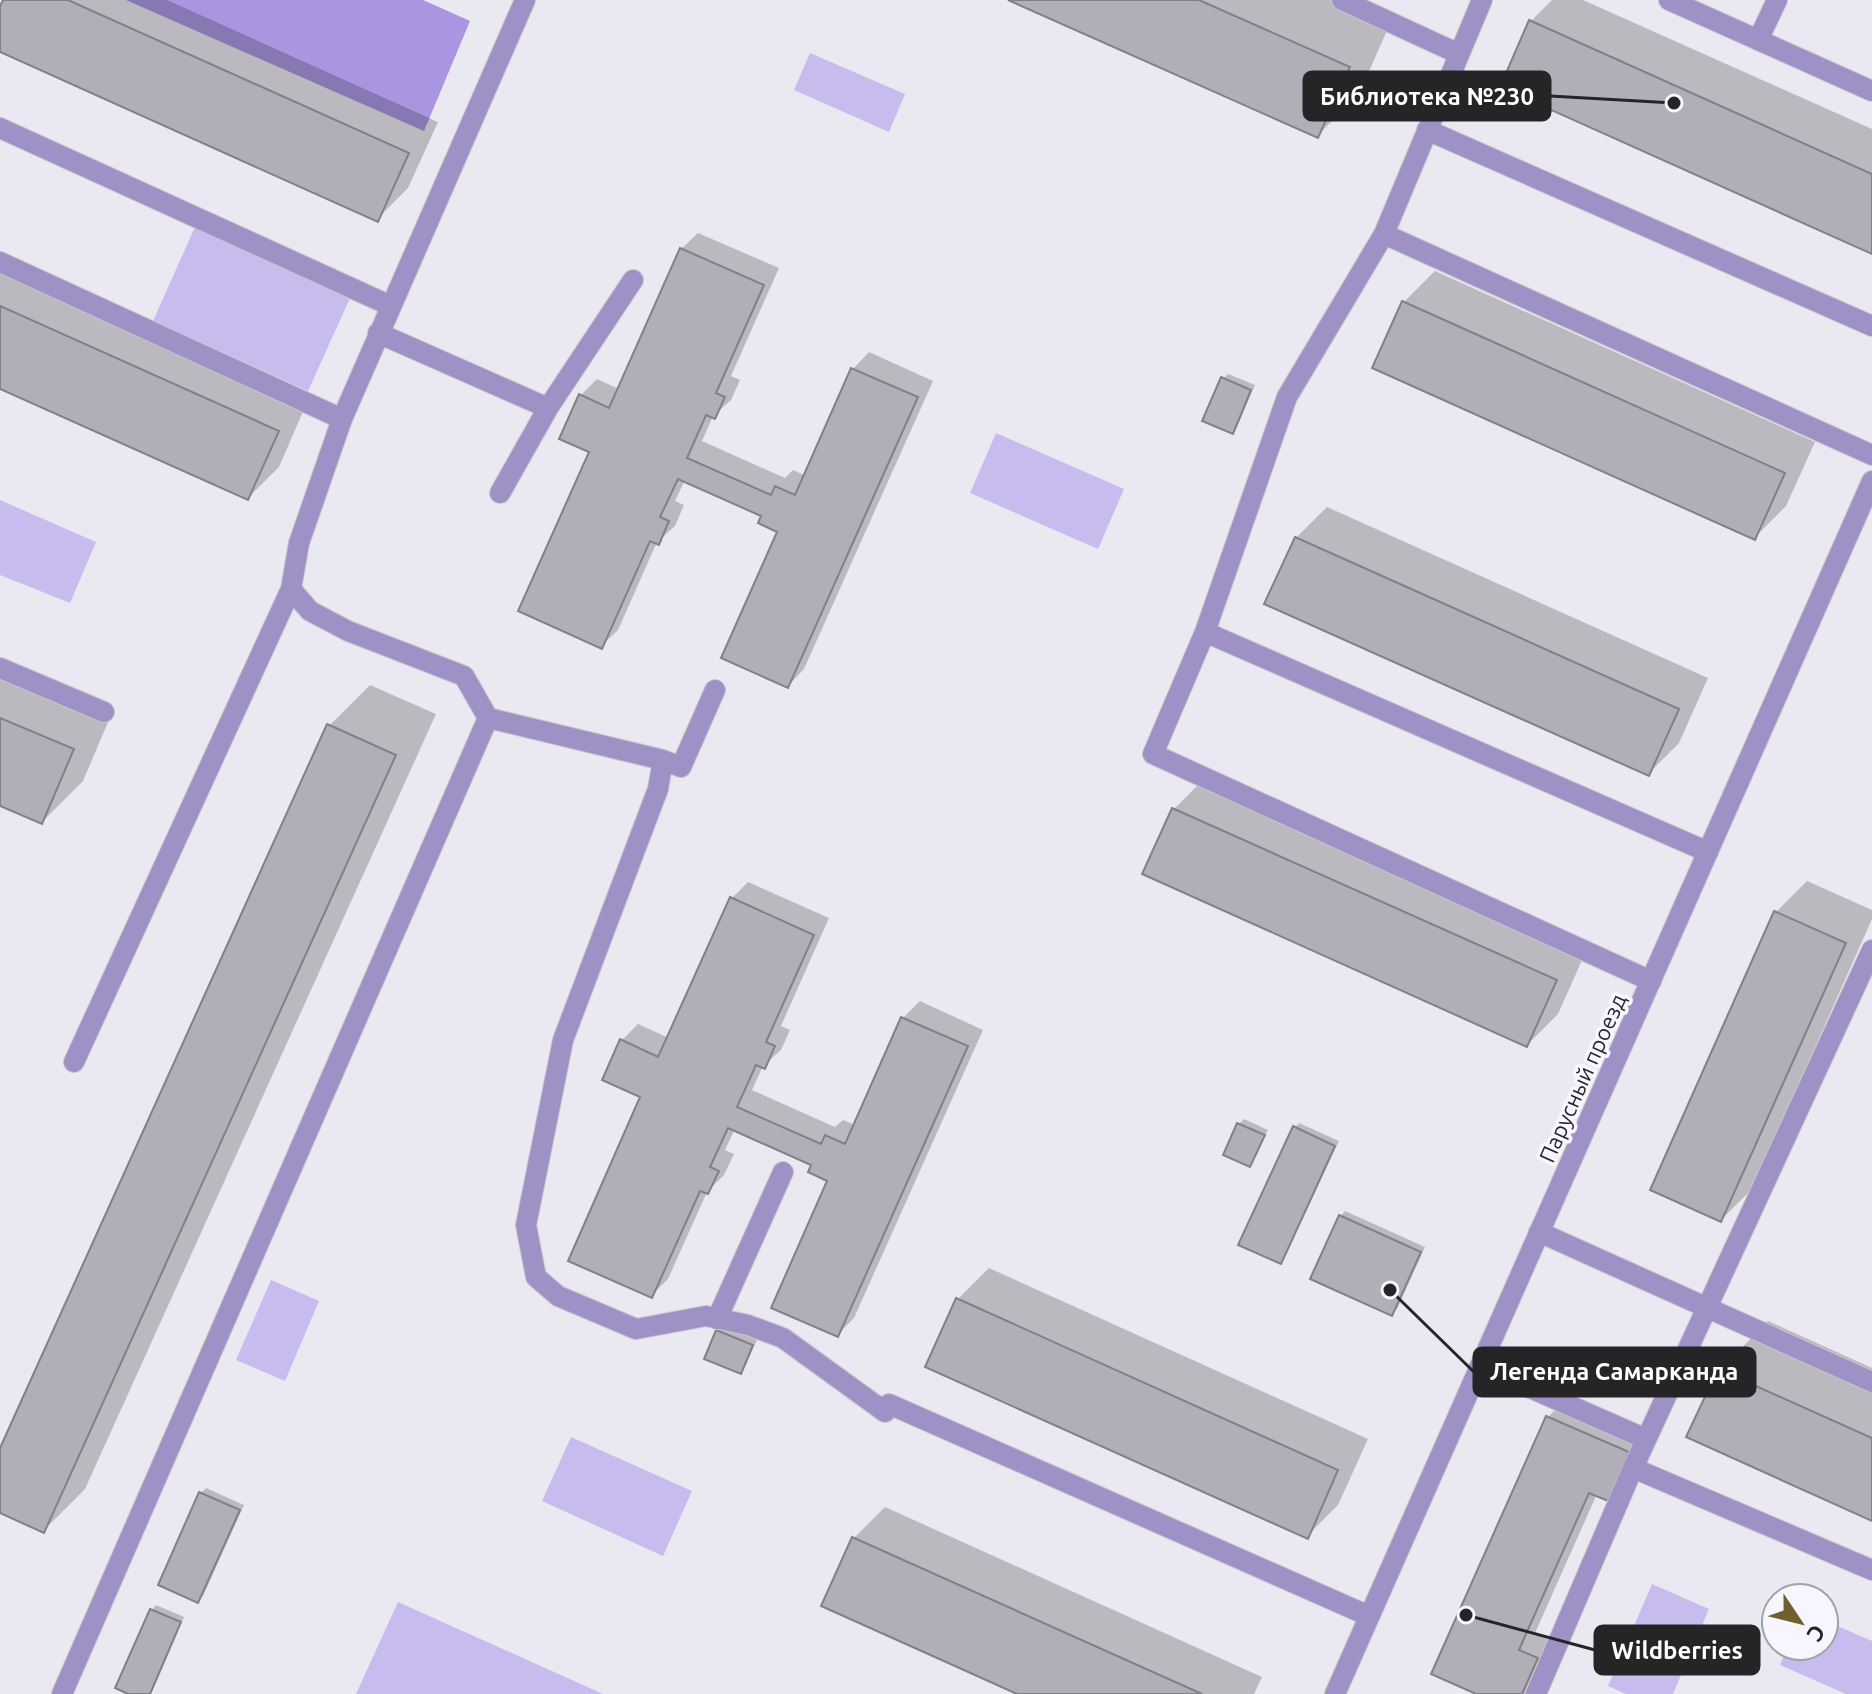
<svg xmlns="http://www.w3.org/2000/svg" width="1872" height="1694" viewBox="0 0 1872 1694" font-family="Ubuntu,sans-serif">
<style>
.green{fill:#c8bcef}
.forest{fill:#a995e0}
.shadow{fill:#0003}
.building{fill:#b0aeb6;stroke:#818086;stroke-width:2}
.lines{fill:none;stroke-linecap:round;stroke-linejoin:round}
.service-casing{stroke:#c7c5cc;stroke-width:22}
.minor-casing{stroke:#c7c5cc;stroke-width:22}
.service{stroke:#9f91c5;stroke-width:20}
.minor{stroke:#9f91c5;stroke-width:20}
.labels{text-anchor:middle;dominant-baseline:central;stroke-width:7;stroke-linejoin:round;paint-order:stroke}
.street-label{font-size:22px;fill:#252427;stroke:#f7f5fd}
.leader{fill:none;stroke:#252427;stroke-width:3}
.callout-dot{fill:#252427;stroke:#f7f5fd;stroke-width:3}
.callout{fill:#252427;stroke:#252427;stroke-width:3}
.callout-label{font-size:24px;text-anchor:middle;font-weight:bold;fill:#fff}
</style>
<rect width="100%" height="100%" fill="#eae8f0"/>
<path class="green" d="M810,53L905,94L889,132L794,90Z
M195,227L351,296L308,391L153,321Z
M996,433L1124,489L1098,549L970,493Z
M0,500L96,542L70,603L0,575Z
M271,1280L319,1301L285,1381L236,1360Z
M571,1437L692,1491L663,1556L542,1501Z
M1652,1584L1709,1609L1673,1694H1626L1608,1686Z
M398,1602L603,1694H604H356Z
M1824,1620L1872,1641V1694H1846L1780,1665L1788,1646H1824Z"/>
<path class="forest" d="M126,0H423L470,21L424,131Z"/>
<path class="shadow" d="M5,0H167L438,122L408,188L377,219L0,50V11Z
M1013,0H1332L1389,26L1359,94L1318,135Z
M1552,0H1583L1872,129V251L1531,21Z
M698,233L779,268L731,376L740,380L731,400L713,416L702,441L785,478L793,470L806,476L853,369L869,352L933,381L804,669L788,686L780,530L764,515L685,480L675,501L684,505L675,526L657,542L618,630L601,646L592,451L580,396L597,379L619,389L681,249Z
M0,262L308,400L279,467L248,498L0,386Z
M1435,271L1815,442L1786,506L1755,537L1404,302Z
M1228,374L1255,385L1237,427L1232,432L1223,379Z
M1327,507L1708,678L1679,743L1648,774L1296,538Z
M0,659L114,708L83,781L42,822L0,804Z
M370,685L436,714L85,1489L44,1530L0,1511V1453L329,726Z
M1205,778L1587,949L1558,1014L1527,1045L1144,874L1174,809Z
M1807,881L1872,910V919L1752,1189L1721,1220L1776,912Z
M748,882L829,918L781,1026L790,1030L781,1050L763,1066L752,1090L835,1127L843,1120L855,1125L903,1018L920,1001L983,1030L854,1318L837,1335L830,1180L813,1164L735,1129L725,1150L734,1154L724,1175L707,1192L668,1279L651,1296L643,1096L622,1040L638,1024L669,1038L732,898Z
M1244,1119L1268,1130L1249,1165L1226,1154L1239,1124Z
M1299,1123L1339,1141L1285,1257L1280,1262L1295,1128Z
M1345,1211L1425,1247L1397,1309L1392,1314L1341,1216Z
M989,1268L1368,1439L1338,1505L1307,1536L958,1299Z
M1768,1321L1872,1368V1518L1720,1370Z
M723,1326L757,1340L745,1367L740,1372L718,1331Z
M1565,1400L1645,1435L1624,1482L1597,1494L1535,1633L1553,1641L1528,1694H1481L1434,1673L1548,1417Z
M206,1488L244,1505L203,1596L198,1601L201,1493Z
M885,1507L1262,1677L1254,1694H1022L854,1538Z
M156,1605L184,1617L151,1694H133L152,1610Z"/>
<path class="building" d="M3,0H68L409,153L378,222L0,52V6Z
M1008,0H1199L1350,67L1318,138Z
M1529,20L1872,174V254L1500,87Z
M680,248L764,285L716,393L725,397L715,419L706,415L687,458L771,495L775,486L795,495L851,368L918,397L788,688L721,658L777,532L758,523L761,516L678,479L660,517L669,521L659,545L650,541L602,649L518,611L589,452L559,439L579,394L609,408Z
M1402,301L1785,473L1755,540L1372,368Z
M0,306L279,431L248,500L0,389Z
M1221,377L1251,390L1233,434L1202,421Z
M1295,537L1679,709L1649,776L1264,604Z
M0,718L74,749L42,824L0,806Z
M327,724L396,755L44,1533L0,1513V1448Z
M1172,808L1557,980L1527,1047L1142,874Z
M730,897L814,935L766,1042L775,1046L765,1069L756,1065L737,1107L821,1144L825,1135L845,1144L901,1017L968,1046L838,1337L771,1308L827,1181L808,1172L811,1165L728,1128L710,1167L719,1171L708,1194L700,1191L652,1298L568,1261L640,1097L602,1080L620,1039L658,1057Z
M1774,911L1846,943L1721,1222L1650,1190Z
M1237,1123L1265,1135L1250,1167L1223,1155Z
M1293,1126L1335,1146L1281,1264L1238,1245Z
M1339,1215L1421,1252L1392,1316L1310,1279Z
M956,1298L1338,1470L1308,1539L925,1367Z
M716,1330L753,1345L741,1374L704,1359Z
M1718,1369L1872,1438V1521L1686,1437Z
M1546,1416L1629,1452L1608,1501L1589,1493L1526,1634L1519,1650L1538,1658L1522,1694H1476L1431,1674Z
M199,1492L240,1510L198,1603L158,1585Z
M852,1537L1202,1694H1017L946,1662L821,1606Z
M150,1609L181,1622L150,1694H128L115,1688Z"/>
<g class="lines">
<g class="service-casing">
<path id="service" d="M1342,0L1459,54
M1482,0L1384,234L1287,397L1205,632L1153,754L1651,981
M1758,40L1777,0
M0,128L391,306
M1427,130L1872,326
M1384,234L1872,455
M0,262L342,419
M378,333L548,408
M500,493L548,408L633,280
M1205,632L1708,852
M0,668L104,712
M488,718L663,760L681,767L715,690
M663,760L658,789L563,1040L526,1225L536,1277L558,1296L636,1329L706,1316L748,1325L783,1338L885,1412
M74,1062L291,589
M1539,1232L1872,1382
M717,1319L783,1172
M1480,1366L1646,1439
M889,1404L1369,1616
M1633,1468L1872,1570
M62,1694L488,718L464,676L348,631L310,611L291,589L299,543L342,419L525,0
M1536,1694L1633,1468L1872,950"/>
</g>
<g class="minor-casing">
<path id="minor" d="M1669,0L1872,91
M1335,1694L1872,481"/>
</g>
<use href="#service" class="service"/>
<use href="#minor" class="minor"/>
</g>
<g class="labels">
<g class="street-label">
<text transform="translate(1582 1078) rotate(-66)">Парусный проезд</text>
</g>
</g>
<path class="leader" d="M1674 103L1550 96M1390 1290L1474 1372M1466 1615L1595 1650"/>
<g class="callout-dot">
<circle cx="1674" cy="103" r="8"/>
<circle cx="1390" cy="1290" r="8"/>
<circle cx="1466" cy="1615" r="8"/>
</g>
<g class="callout">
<rect x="1304" y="72" width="246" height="48" rx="8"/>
<rect x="1474" y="1348" width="281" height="48" rx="8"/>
<rect x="1595" y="1626" width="164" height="48" rx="8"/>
</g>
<g class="callout-label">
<text x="1427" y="105">Библиотека №230</text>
<text x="1614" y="1380">Легенда Самарканда</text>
<text x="1677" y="1659">Wildberries</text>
</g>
<g transform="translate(1800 1622) rotate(125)"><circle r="38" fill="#f7f5fd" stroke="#a3a1a7" stroke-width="2"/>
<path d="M0-6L14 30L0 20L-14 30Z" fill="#735e2d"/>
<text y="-12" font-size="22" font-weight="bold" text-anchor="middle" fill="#252427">С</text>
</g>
</svg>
